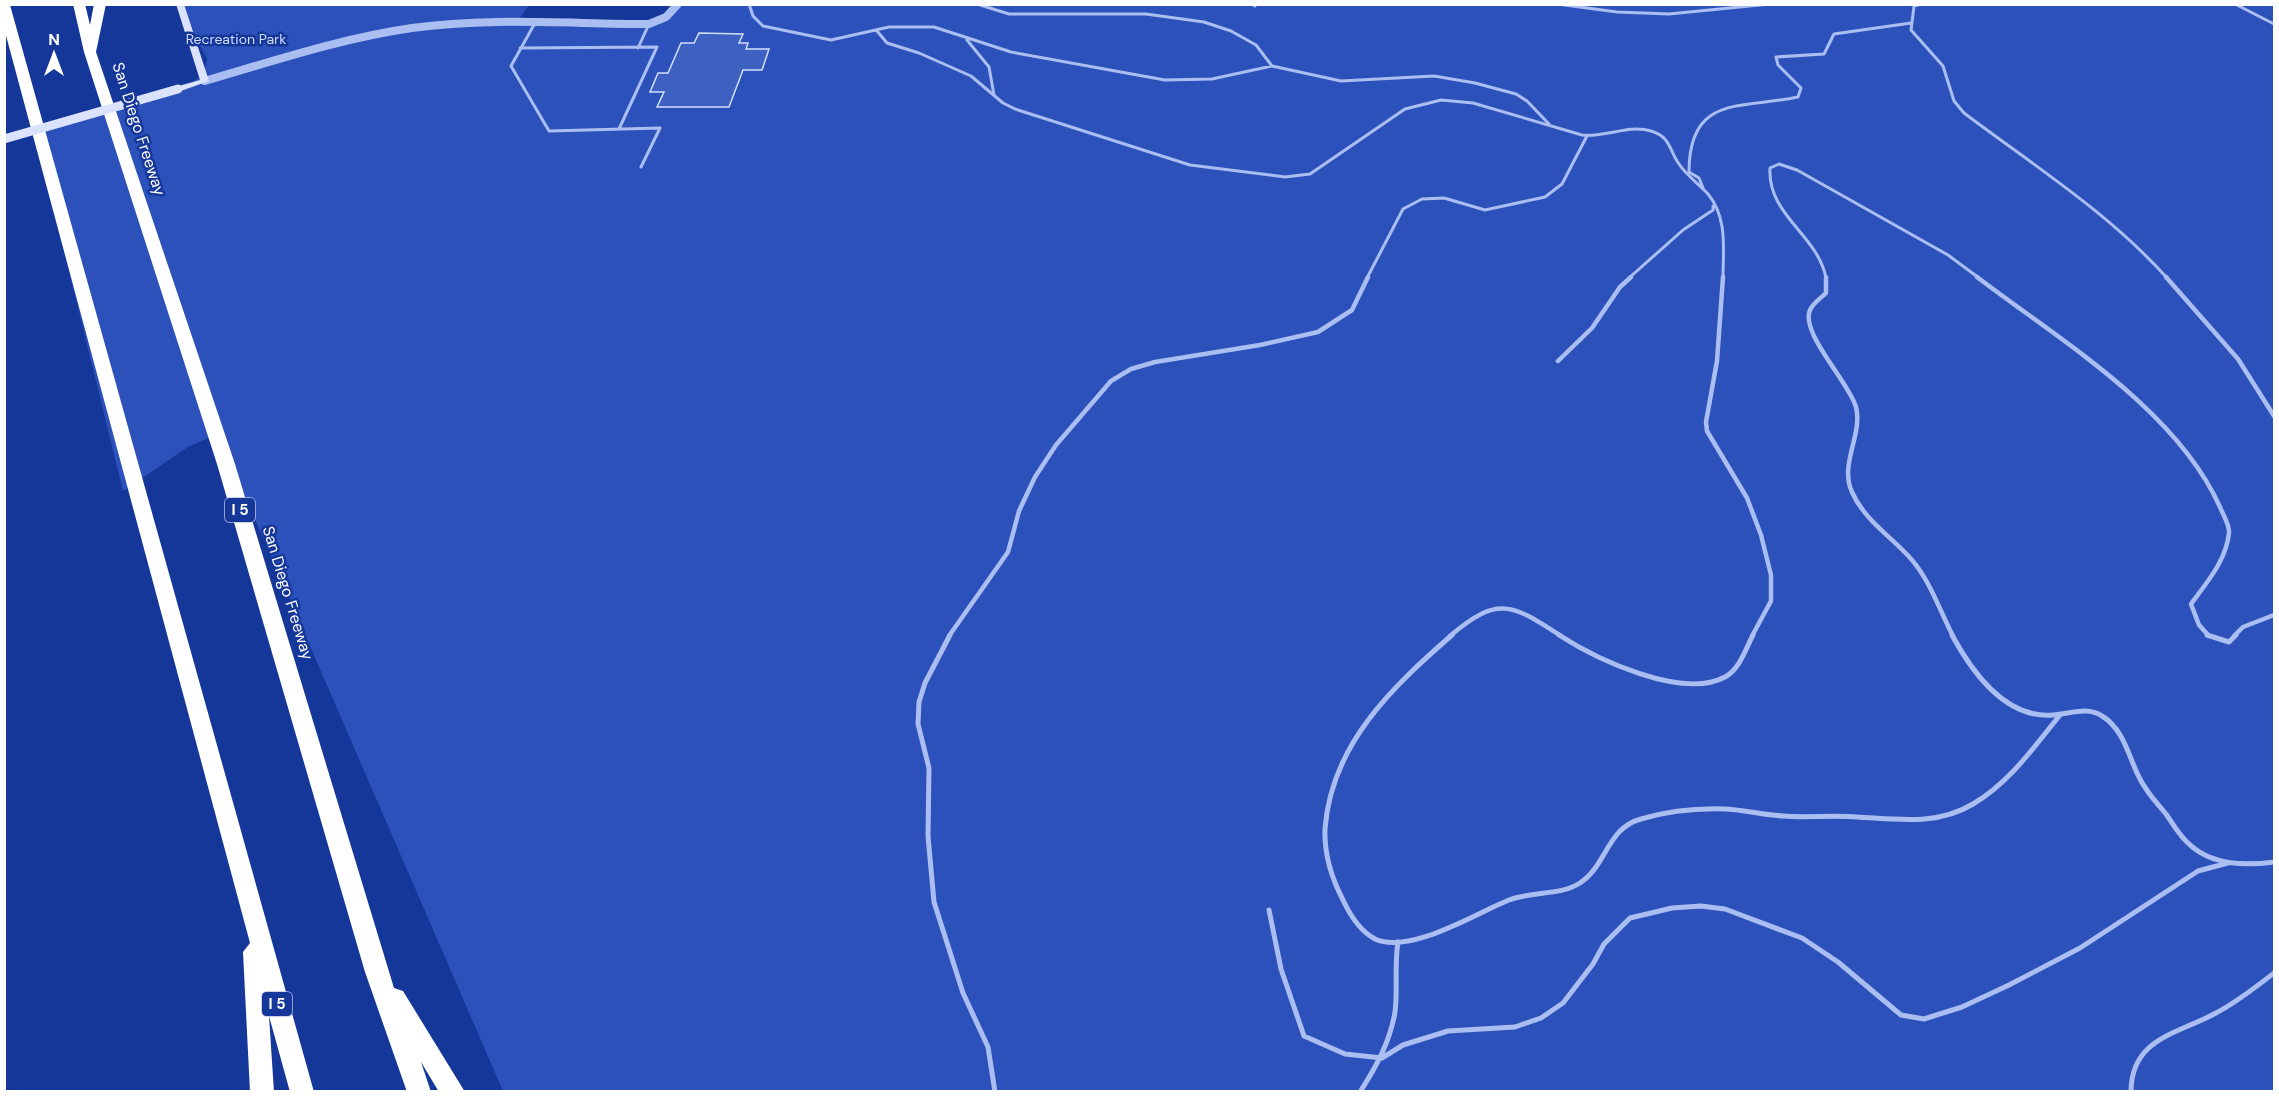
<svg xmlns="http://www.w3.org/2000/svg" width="2279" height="1096" viewBox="0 0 2279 1096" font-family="'DM Sans',sans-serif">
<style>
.green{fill:#2c51ba}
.building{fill:#3e61c1;stroke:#d2defd;stroke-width:1.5}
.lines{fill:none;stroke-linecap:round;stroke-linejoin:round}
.service-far2{stroke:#aabef2;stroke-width:3}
.service-far1{stroke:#aabef2;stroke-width:4.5}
.service{stroke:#aabef2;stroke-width:5}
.tertiary{stroke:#aabef2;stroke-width:8}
.secondary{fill:#dae2fc;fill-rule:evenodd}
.motorway{fill:#fff;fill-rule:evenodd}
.secondary-bridge{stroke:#dae2fc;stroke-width:9}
.labels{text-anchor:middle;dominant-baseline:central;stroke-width:5;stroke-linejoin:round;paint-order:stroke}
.far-park-label{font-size:14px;fill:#d2defd;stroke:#15379a}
.shield{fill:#15379a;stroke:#b9c3e1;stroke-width:1.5}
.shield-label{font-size:15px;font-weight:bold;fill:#fff}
.street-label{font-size:16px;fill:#fff;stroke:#15379a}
</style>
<rect width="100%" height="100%" fill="#15379a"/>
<path class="green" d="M678,4L2274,5V1091H503L218,434L188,447L123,491L35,132L189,85C199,78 205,72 207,59L179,5H529L517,22L657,20Z"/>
<path class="building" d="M699,33L743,34L739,43H748L746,49H769L762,70H743L729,107H657L664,92H650L658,73H668L681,43H694Z"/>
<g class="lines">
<path class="service-far2" d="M749,4L753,16L763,26L831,40L889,27H934L1011,52L1165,80L1212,79L1272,66
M977,4L1009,14H1146L1204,22L1231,31L1256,45L1272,66L1341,81L1434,76L1475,83L1516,94L1527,101L1549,124
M1251,4L1255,6
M1557,4L1617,12L1669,14L1770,4
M1921,4L1914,6L1911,30L1943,66L1954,101L1964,113C2033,165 2109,213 2167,278
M2235,4L2274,24
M535,23L511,66L549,131L660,128L641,167
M877,31L887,43L919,53L971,76L1003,103L1015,109L1190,165L1285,177L1310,174L1405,109L1441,100L1473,103L1582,135C1605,138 1628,124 1651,131C1671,137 1669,150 1679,164C1687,176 1699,184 1708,194C1728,218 1723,250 1723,278
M967,40L989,67L994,95
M520,48L657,47L619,129
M638,48L649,24
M1703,188L1699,178L1689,172C1689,94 1742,109 1798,97L1801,88L1778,65L1776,57L1824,54L1834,34L1911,23
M1367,278L1403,209L1422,199L1444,198L1485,210L1545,197L1562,184L1587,136
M1629,278L1683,230L1713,210V206
M1826,278C1818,235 1767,215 1770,168L1779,164L1797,170L1948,255L1979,278"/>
<path class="service-far1" d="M1723,277L1717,361L1706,422L1707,431L1747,498L1761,535L1771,575V601L1752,636
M1826,277V293C1821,298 1813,303 1810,310C1800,333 1849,382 1856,407C1863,435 1839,464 1852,492C1864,520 1893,538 1912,560C1930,581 1940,611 1953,636
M1977,277C2061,341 2176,409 2220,507C2223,515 2230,525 2229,533C2226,561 2207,582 2191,604L2199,625L2209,636
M2166,277L2238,359L2274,416
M1558,361L1592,328L1620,287L1631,277
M949,636L1008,552L1019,511L1035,477L1056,445L1111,381L1131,369L1155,362L1260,345L1318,332L1352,310L1368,277
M1450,636C1498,595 1512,604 1561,636
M2234,636L2243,627L2274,615"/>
<path class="service" d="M950,635L925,683L919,702L918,724L929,768L928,836L934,902L963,993L988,1047L995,1092
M1452,635C1392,687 1331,745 1325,829C1324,855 1331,877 1343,900C1350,915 1360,931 1375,939C1410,955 1476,913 1509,900C1532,891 1560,896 1580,883C1607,865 1607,828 1641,819C1668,811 1699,808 1726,809C1745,810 1764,815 1783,816C1807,818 1832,815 1857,817C1896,819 1937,826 1973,804C2009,783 2034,747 2060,715
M1559,635C1596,659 1682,700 1725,677C1740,669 1746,648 1753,635
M1952,635C1972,672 2005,719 2053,715C2070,714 2087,706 2102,716C2122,728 2128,753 2137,773C2144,789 2155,801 2166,814C2173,824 2179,835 2188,843C2210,865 2245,866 2274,862
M2207,635L2229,642L2236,635
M1269,910L1281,969L1304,1036L1345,1054L1382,1058L1403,1045L1448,1031L1515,1027L1541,1018L1563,1003L1593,964L1604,944L1630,918L1672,908L1701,906L1725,909L1802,938L1838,962L1901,1015L1924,1019L1962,1007L2009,985L2080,948L2198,871L2228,863
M1360,1092C1376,1067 1390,1042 1395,1012C1398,990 1394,967 1398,942
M2131,1092C2131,1038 2178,1034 2216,1013C2237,1002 2256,987 2274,973"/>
<path class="tertiary" d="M205,81C273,61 342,38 412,28C491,17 570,24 649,24L666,17L678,4"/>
<path class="secondary" d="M176,4H184L209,81L178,92L174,89L175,87L200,80Z"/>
<path class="motorway" d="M4,4L10,5L314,1092H290L269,1016L274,1092H250L243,952L250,943L4,28Z
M73,4H85L90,25L94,4H106L96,52L235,464L394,988L403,991L465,1092H439L421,1062L431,1092H407L365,972L217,464L84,52Z"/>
<path class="secondary-bridge" d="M4,139L178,89"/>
</g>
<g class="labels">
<g class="far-park-label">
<text x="236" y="39">Recreation Park</text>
</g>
<g class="shield">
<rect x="225" y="498" width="30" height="24" rx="4.5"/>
<rect x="262" y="992" width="30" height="24" rx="4.5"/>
</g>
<g class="shield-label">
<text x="240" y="510">I 5</text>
<text x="277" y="1004">I 5</text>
</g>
<g class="street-label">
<text transform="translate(139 129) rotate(72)">San Diego Freeway</text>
<text transform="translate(288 593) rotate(73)">San Diego Freeway</text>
</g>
</g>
<rect width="2279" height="1096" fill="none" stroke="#ffffff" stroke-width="12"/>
<g transform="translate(54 54)" stroke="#15379a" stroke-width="4.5" paint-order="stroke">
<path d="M0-4.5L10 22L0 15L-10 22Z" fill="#ffffff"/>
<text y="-9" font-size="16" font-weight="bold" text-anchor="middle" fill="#ffffff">N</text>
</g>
</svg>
